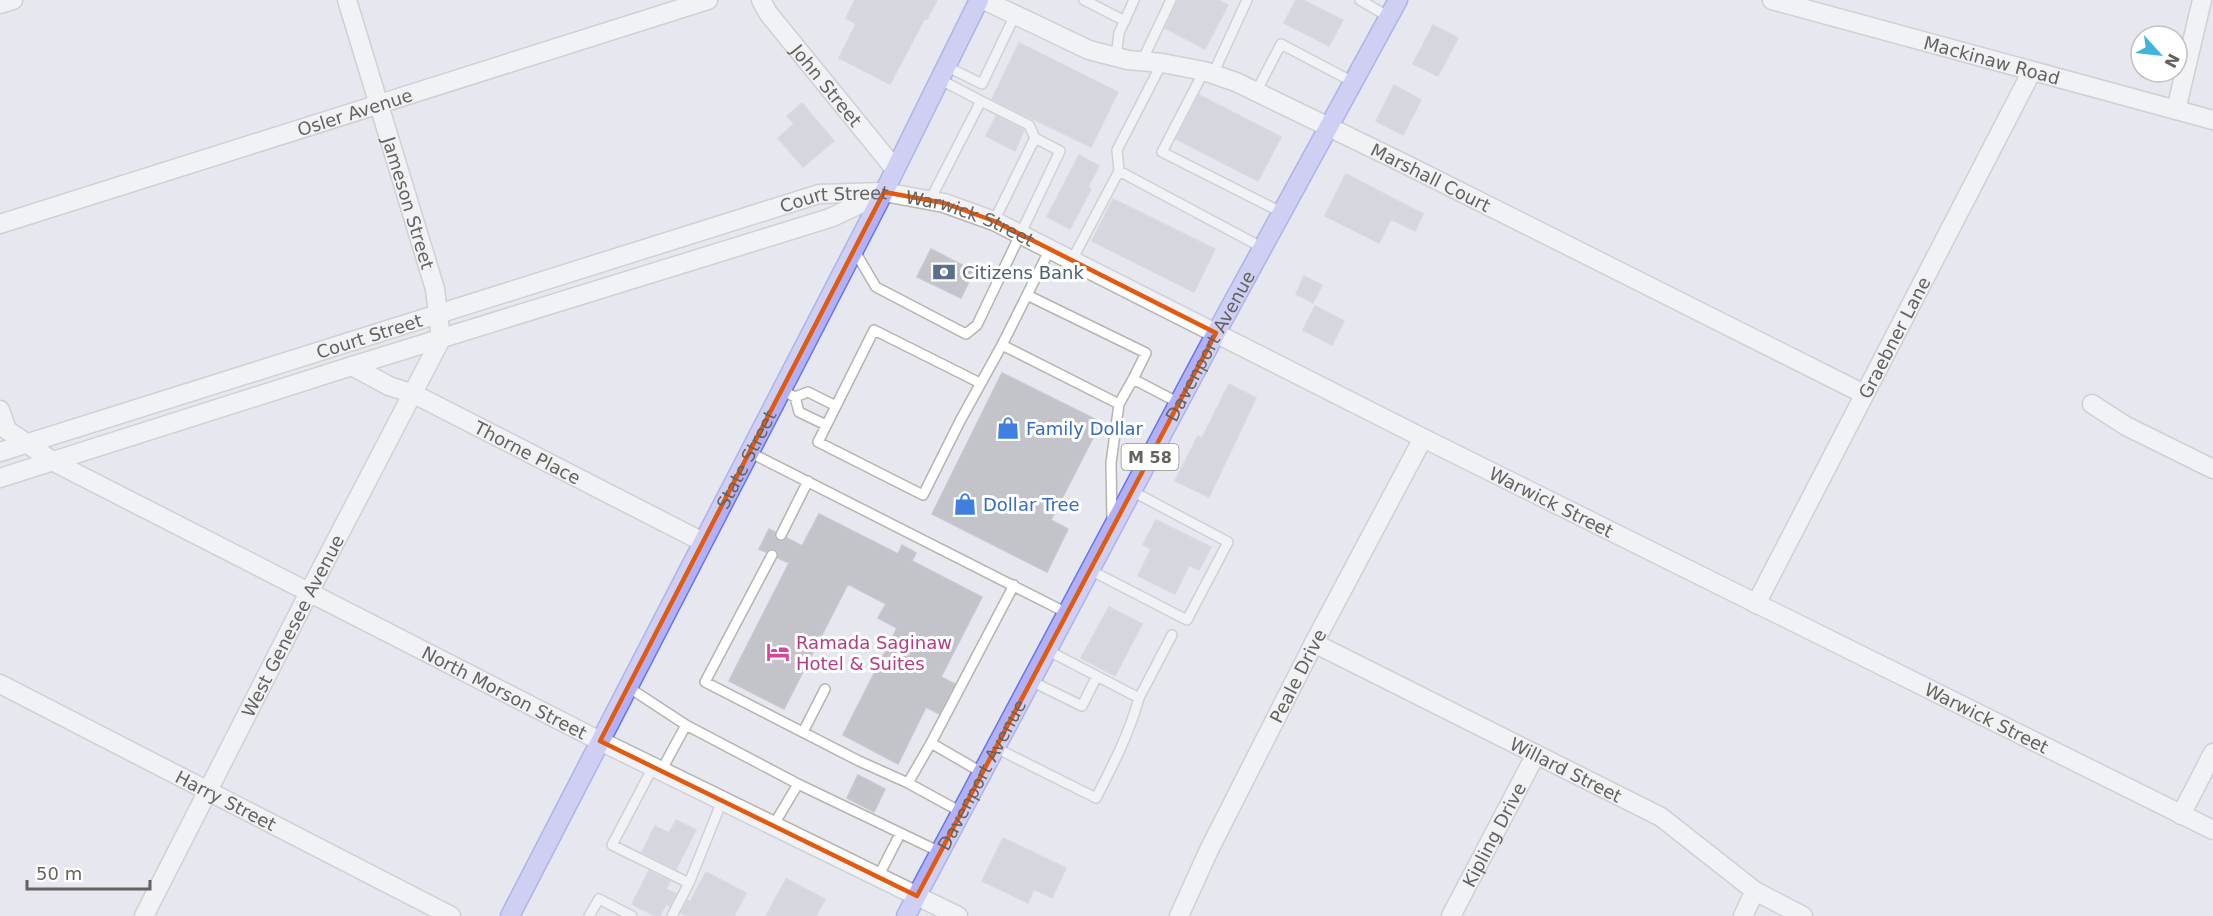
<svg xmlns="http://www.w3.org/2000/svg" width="2213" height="916" viewBox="0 0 2213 916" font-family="'DejaVu Sans',sans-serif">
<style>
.building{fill:#c2c4ca;stroke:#c5c7d3;stroke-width:1.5}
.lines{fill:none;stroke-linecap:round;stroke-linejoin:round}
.lane-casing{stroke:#b5b4af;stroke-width:12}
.street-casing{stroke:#b5b4af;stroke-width:21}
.secondary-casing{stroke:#b7b6b0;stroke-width:21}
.primary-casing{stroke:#6876e6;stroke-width:21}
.lane{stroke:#fff;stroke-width:9}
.street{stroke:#fff;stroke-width:18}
.secondary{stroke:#fff;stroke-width:18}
.primary{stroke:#b2b1f8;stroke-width:18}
.marked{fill:none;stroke:#e15a10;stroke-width:4.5;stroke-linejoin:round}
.labels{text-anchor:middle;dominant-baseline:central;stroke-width:6;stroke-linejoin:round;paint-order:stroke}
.shield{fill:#fff;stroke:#93928e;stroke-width:1.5}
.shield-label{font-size:16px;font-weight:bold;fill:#65635e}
.street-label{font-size:18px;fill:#65635e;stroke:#fff}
.service-label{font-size:18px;fill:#4e5e75;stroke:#fff;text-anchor:start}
.shop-label{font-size:18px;fill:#366cbe;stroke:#fff;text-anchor:start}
.hotel-label{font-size:18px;fill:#b23c85;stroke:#fff;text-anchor:start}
</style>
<rect width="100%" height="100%" fill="#e6e7ef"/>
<path class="building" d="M855,0H937L927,19L925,18L890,84L839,58L856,24L846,18Z
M1178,0H1218L1228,5L1205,49L1165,28Z
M1296,0H1303L1343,20L1329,46L1284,23Z
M1433,25L1458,38L1438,76L1413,64Z
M1019,43L1118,92L1091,147L992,99Z
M1394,85L1421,100L1403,135L1376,121Z
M1199,95L1281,137L1258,181L1176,139Z
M802,103L834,141L803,167L778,138L794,124L787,116Z
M996,116L1024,130L1015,151L986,136Z
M1079,155L1099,166L1088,187L1091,189L1070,229L1047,217Z
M1346,174L1423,214L1415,231L1391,219L1379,243L1325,216Z
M1113,199L1215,249L1194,292L1092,241Z
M931,249L974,271L961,298L917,277Z
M1304,276L1322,285L1313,303L1296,294Z
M1315,306L1344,321L1332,345L1303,330Z
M1002,373L1101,422L1051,520L1068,529L1047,572L932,514Z
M1229,384L1256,398L1209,497L1175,481L1198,436L1202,438Z
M819,514L898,554L902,545L916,553L912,561L982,597L941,677L955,684L939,714L926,707L898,764L843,735L897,628L878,618L886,604L848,584L784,709L729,681L789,563L778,558V552L775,549H769L766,552L759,549L769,529L775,532V538L779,541H784L787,538L802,546Z
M1156,520L1211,547L1199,570L1189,565L1175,594L1138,576L1151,549L1143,545Z
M1109,607L1142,624L1115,676L1081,658Z
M858,775L885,789L874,812L847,798Z
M676,820L696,830L676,869L642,852L655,826L669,833Z
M1003,838L1066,868L1052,898L1034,889L1028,903L982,881Z
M649,871L670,881L666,889L676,894L669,906L666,904L660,916H655L632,904Z
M706,872L746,893L734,916H687L681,913L688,900L690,902Z
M786,879L825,899L816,916H766Z"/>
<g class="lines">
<g class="lane-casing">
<path id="lane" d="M1084,0L1125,21
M1360,0L1389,17
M1116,57L1119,33L1134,0
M1142,61L1171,0
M946,66L982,84L1015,15
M1204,71L1162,152L1283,213
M1213,74L1247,0
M1256,92L1281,44L1353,82
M981,101L1029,125L1035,138
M1119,171L1117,150L1162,63
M930,200L981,101L939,79
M1050,249L1027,295L1146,353L1133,379L1179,403
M854,250L876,287L966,334L977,325L1060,151L1035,138L994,221
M1072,260L1119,171L1263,248
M1027,295L1002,345L1119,404L1133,379
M980,383L874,330L818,442L923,495L960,421L1002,345
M781,390L795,397L808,392L836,406
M795,397L799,412L826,425
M749,452L1067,613
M1112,520L1111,463L1119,404
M781,535L808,481
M772,555L705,682L859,761L908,783L961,812
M1090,570L1187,620L1228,542L1132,491
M1047,650L1139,698L1172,635
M1031,681L1082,706L1097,676
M628,687L686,725L798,784
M803,732L825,689
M931,743L981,772
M996,748L1096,798C1113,765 1129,734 1139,698
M653,767L612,845L689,883L722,801
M661,771L686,725
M908,783L931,743L1014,585
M773,826L798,784L940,852
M878,877L900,834
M589,916L599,899L632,916
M672,916L689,883"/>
</g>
<g class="street-casing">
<g id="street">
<path id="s1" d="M347,0L435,289L441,339"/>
<path id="s2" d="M761,0L768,13L895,169"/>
<path id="s3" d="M984,0L1089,50L1128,60L1162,63L1204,71L1236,82L1405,164L1864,394"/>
<path d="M0,4L13,0"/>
<path d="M2176,110L2202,0"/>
<path id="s4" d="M0,224L708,0"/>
<path id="s5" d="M352,366L389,386L414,394L703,542"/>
<path d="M2092,404L2126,426L2213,469"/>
<path id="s6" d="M0,410L7,430L54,462L600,741L958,916"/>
<path id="s7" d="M1756,604L2032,71"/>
<path id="s8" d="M1314,643L1661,817L1755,891L1803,916"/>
<path id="s9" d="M0,684L451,916"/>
<path d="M2181,815L2213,753"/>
<path id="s10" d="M1179,916L1209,850L1314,643L1423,438"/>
<path id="s11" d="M1451,916L1536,754"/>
<path d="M1743,916L1755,891"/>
</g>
</g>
<g class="secondary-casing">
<g id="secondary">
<path id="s12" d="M1772,0L2213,120"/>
<path id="s13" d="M0,452L819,194L884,192L944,203L994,221L1423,438L2213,830"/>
<path d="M0,478L352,366L830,218L877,196"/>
<path id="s14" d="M144,916L318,575L441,339"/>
</g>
</g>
<g class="primary-casing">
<g id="primary">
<path id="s15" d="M510,916L884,192L979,0"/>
<path id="s16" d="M906,916L1216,333L1398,0"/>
</g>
</g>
<use href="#lane" class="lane"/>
<use href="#street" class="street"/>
<use href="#secondary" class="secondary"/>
<use href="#primary" class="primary"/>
</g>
<path d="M0 0H2213V916H0ZM884,192L944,203L994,221L1216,333L917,896L600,741Z" fill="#e6e7ef" fill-opacity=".55" fill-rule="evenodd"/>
<path class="marked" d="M884,192L944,203L994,221L1216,333L917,896L600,741Z"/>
<defs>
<g id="bank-bare" transform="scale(1.8)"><path d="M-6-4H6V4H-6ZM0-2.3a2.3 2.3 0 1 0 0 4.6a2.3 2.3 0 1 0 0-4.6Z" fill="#5c6f8a" stroke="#fff" stroke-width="2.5" paint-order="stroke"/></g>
<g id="shop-bare" transform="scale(1.8)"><path d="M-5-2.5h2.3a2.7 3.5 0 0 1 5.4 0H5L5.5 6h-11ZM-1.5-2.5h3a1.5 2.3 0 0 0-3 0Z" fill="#3f7fe0" stroke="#fff" stroke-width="2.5" paint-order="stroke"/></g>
<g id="hotel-bare" transform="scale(1.8)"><path d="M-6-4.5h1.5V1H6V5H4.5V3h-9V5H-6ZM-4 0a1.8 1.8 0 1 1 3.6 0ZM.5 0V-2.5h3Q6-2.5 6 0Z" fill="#d1479c" stroke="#fff" stroke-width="2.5" paint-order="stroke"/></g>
</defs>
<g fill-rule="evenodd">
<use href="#bank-bare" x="944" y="272"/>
<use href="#shop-bare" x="1008" y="428"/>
<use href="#shop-bare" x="965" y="504"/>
<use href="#hotel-bare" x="778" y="652"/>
</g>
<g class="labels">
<rect class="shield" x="1121.5" y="444" width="57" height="26" rx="4.5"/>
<g class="shield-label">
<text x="1150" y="457">M 58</text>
</g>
<g class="street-label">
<text stroke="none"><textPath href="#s12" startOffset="228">Mackinaw Road</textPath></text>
<text stroke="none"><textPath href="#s2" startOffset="108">John Street</textPath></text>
<text stroke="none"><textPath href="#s4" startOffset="372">Osler Avenue</textPath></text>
<text stroke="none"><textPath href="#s3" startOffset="484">Marshall Court</textPath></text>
<text stroke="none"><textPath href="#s1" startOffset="212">Jameson Street</textPath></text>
<text stroke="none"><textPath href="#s13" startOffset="873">Court Street</textPath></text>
<text stroke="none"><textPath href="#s13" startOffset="1014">Warwick Street</textPath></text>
<text stroke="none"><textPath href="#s13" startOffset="387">Court Street</textPath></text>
<text stroke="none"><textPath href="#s7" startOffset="300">Graebner Lane</textPath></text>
<text stroke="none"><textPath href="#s16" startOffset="646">Davenport Avenue</textPath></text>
<text stroke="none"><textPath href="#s5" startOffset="196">Thorne Place</textPath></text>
<text stroke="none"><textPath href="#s15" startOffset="514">State Street</textPath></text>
<text stroke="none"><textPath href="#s13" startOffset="1662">Warwick Street</textPath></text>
<text stroke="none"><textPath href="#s14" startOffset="326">West Genesee Avenue</textPath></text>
<text stroke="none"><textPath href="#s10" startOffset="268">Peale Drive</textPath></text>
<text stroke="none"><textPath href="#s6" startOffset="584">North Morson Street</textPath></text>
<text stroke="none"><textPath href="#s13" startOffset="2148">Warwick Street</textPath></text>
<text stroke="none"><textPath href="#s8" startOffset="282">Willard Street</textPath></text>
<text stroke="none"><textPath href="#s16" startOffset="160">Davenport Avenue</textPath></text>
<text stroke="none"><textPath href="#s9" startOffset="254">Harry Street</textPath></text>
<text stroke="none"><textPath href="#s11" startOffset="92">Kipling Drive</textPath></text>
</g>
<g class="service-label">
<text x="962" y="272">Citizens Bank</text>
</g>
<g class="shop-label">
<text x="1026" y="428">Family Dollar</text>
<text x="983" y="504">Dollar Tree</text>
</g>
<g class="hotel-label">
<text x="796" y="642">Ramada Saginaw<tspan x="796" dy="21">Hotel &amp; Suites</tspan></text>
</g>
</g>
<g transform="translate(2159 54) rotate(117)"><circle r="28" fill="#ffffff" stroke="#c1c1bf" stroke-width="1.5"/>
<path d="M0-4.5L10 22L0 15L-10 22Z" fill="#40b5db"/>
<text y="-9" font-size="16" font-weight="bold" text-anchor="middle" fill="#65635e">N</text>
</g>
<path d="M27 880v9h123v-9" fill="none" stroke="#65635e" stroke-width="3"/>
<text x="36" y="880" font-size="18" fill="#65635e" stroke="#ffffff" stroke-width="4.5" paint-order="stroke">50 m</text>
</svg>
